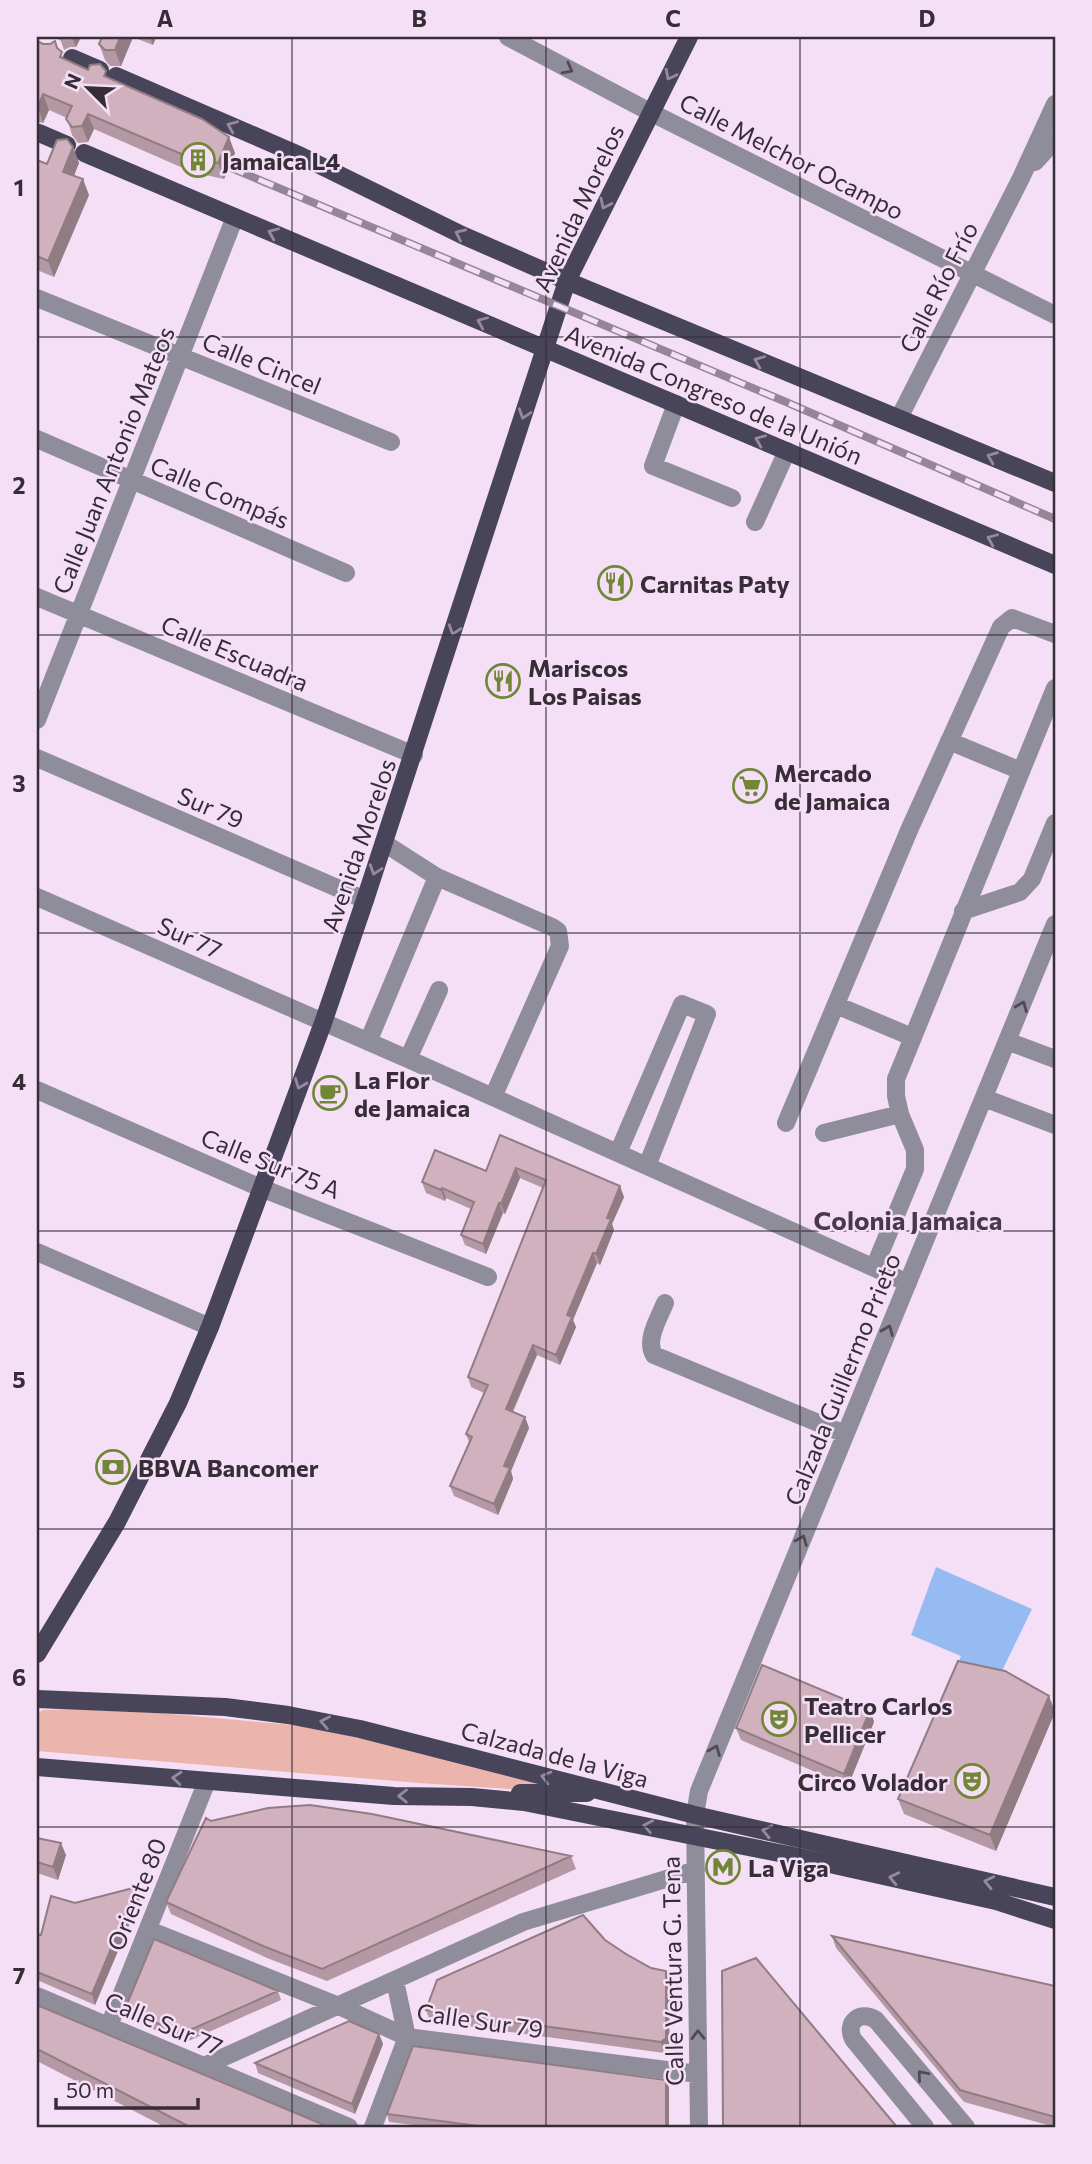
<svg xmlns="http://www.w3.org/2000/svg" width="1092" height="2164" viewBox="0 0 1092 2164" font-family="Commissioner,sans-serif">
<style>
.green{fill:#ebb4ad}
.water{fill:#95bbf2}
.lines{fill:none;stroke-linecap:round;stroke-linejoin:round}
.minor{stroke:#8f8d9a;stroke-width:18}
.major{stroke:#48455a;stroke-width:18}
.rail-casing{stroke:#958697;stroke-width:8}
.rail{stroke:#f4dff7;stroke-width:5;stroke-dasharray:16;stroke-linecap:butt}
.wall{fill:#b498a3}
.shaded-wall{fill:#927c84}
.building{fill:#d1b1bd;stroke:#927c84;stroke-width:2}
.oneway{stroke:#514a55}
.oneway2{stroke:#958aa1}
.grid{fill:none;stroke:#362d37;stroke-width:2;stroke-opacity:0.55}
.labels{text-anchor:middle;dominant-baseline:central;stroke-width:5;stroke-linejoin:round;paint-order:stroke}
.street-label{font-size:24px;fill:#362d37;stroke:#f4dff7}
.poi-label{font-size:24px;font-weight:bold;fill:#362d37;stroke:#f4dff7;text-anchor:start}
.neighbourhood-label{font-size:26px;font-weight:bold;fill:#49384b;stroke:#f4dff7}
.neatline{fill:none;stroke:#362d37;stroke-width:2.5}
.grid-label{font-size:23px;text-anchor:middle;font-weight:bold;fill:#362d37}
</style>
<rect width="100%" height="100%" fill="#f4dff7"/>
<path class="green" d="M77,1709L160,1713L337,1729L542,1781L543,1787L511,1789L419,1783L37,1751V1714L43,1710Z"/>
<path class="water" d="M936,1567L1032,1609L997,1681L957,1667L961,1656L911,1635Z"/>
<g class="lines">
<path class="minor" d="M508,37L650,112L1055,315
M1035,162L1055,140
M37,298L391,442
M676,404L653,466L732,498
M899,418L1021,178L1055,104
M37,439L346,573
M755,522L787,451
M37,597L414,755
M37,720L235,217
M949,741L1021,771
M37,758L365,900
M384,843L437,877L552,927L558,931L560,946L493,1097
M37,897L408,1059L908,1283
M963,911L1020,892L1032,879L1055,823
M836,1005L912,1037
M1007,1041L1055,1059
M368,1042L437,877
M408,1059L439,990
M37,1090L261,1188L488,1277
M984,1098L1055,1125
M786,1123L910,828L1001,627L1012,618L1055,634
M824,1133L900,1114
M618,1153L682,1004L707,1014L647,1166
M37,1252L210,1327
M874,1268L915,1169V1150L900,1114L896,1096V1079L1055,688
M665,1303C659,1318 645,1340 654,1355L845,1434
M149,1930L339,2006L407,2037L698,2074
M37,1996L349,2127
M109,2026L207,1781
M204,2066L523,1922L696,1870
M373,2127L407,2037L395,1981
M699,2127L695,1815L699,1791L1055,924
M925,2127L853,2039C845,2022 860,2010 876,2020L966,2127"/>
<path class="major" d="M72,58L100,70
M116,76L301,156L462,235L567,281L1055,483
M39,133L67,145
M84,153L1055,565
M37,1654L117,1522L178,1403L210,1327L323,1023L365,900L567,281L689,37
M37,1699L225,1707L288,1715L360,1729L695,1815L1055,1897
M37,1767L394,1796L472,1797L524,1802L789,1855L996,1901L1055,1920
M520,1793H587"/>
<g class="rail-casing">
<path id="rail" d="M229,167L786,402L1055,519"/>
</g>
<use href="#rail" class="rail"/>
</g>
<path class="wall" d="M52,37H81L76,47H70L64,50L61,41L58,39Z
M133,37L121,66H110L105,60L99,44Z
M133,37H156L153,45Z
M37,41L43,44H50L55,41L58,50L64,59L109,78L235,153L224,179L192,172L94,129L88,142L78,143L72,135L67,118L49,110L43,123L37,122Z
M73,147L79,163L74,176L89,195L54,277L37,270V160L47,164Z
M500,1135L624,1197L612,1224L614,1230L600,1265L597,1263L573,1320L576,1327L560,1365L537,1355L513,1412L525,1417L529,1428L511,1471L513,1479L498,1515L454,1496L450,1486L469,1442L466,1434L484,1393L471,1387L468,1377L543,1188L520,1178L505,1214L503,1213L486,1254L465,1245L461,1235L471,1209L446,1198L445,1201L426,1193L422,1182L486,1171Z
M870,1710L874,1722L848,1786L741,1740L736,1728Z
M1055,1712L996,1851L904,1814L898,1799Z
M211,1821L571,1856L576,1869L327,1981L267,1958L171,1914L166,1902Z
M37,1838L66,1855L58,1880L37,1873Z
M137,1887L141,1897L95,2005L37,1980V1934L41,1935L75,1903Z
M832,1936L1055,1986V2127L964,2102L836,1948Z
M605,1940L670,1981L669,2048L664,2053L430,2021L426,2010Z
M278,1991L281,2000L184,2043L128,2018L125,2009Z
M37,2005L329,2127H165L37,2061Z
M379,2034L383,2044L355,2114L258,2073L255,2063Z
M666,2080L669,2088V2127H430L389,2122L387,2114Z"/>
<path class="shaded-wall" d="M72,37H81L76,47Z
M120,37H133L121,66L115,50Z
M150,37H156L153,45Z
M43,94L49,110L43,123L38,107Z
M88,114L94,129L88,142L82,126Z
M229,137L235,153L224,179L218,163Z
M73,147L79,163L69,187L63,172Z
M83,179L89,195L54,277L48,261Z
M516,1168L520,1178L505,1214L501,1204Z
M620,1186L624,1197L612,1224L614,1230L600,1265L596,1254L607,1218Z
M442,1188L446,1198L445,1201L441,1190Z
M499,1203L503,1213L486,1254L483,1244Z
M593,1253L597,1263L573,1320L576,1327L560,1365L556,1355L567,1315Z
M533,1345L537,1355L509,1419L506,1409Z
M525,1417L529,1428L511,1471L513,1479L498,1515L494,1504L504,1466Z
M1049,1696L1055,1712L996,1851L990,1835Z
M870,1710L874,1722L848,1786L844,1774Z
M61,1843L66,1855L58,1880L53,1867Z
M137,1887L141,1897L95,2005L92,1994Z
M666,1971L670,1981L669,2048L664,2053L661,2042Z
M379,2034L383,2044L355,2114L352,2104Z
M666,2080L669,2088V2127H666Z"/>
<path class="building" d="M102,37H120L115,50H105L99,44Z
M37,41L43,44H50L55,41L57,48L62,52L60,57L88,70L90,65L100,64L106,71L104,76L202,119L229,137L218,163L186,156L88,114L82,126L72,127L66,119L72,106L43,94L38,107H37Z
M67,139L73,147L63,172L83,179L48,261L37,256V160L47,164L57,140Z
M500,1135L620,1186L607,1218L611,1219L596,1254L593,1253L567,1315L572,1317L556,1355L533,1345L506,1409L525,1417L504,1466L510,1468L494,1504L450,1486L472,1437L466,1434L488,1385L468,1377L546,1180L516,1168L501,1204L499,1203L483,1244L461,1235L474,1202L442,1188L441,1190L422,1182L435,1150L486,1171Z
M958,1661L1005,1671L1049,1696L990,1835L898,1799Z
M762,1665L870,1710L844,1774L736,1728Z
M310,1805L372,1814L571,1856L322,1969L263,1946L166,1902L206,1818L211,1821L268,1808Z
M37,1838L61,1843L53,1867L37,1862Z
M137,1887L92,1994L37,1972V1934L41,1935L51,1896L75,1903Z
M583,1915L605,1940L626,1954L651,1968L666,1971V2038L661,2042L426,2010L437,1980Z
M832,1936L1055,1986V2117L960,2090Z
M154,1939L278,1991L181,2034L125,2009Z
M756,1958L897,2127H723L722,1971Z
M37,2005L329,2127H190L37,2049Z
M349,2021L379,2034L352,2104L255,2063Z
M413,2046L666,2080V2127H486L387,2114Z"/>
<defs><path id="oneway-chevron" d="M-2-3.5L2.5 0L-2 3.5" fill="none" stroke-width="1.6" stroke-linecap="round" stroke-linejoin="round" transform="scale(1.75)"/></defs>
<g class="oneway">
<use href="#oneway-chevron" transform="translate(568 69) rotate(28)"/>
<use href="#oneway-chevron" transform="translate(1022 1006) rotate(-68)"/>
<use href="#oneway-chevron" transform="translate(888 1330) rotate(-68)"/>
<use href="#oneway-chevron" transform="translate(802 1540) rotate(-68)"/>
<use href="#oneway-chevron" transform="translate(715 1750) rotate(-68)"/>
<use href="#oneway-chevron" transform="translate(698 2035) rotate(-91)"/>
<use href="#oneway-chevron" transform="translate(922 2075) rotate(-130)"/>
</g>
<g class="oneway2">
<use href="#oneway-chevron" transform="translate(670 75) rotate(117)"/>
<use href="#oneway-chevron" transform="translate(232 126) rotate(-157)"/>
<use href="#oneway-chevron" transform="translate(605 204) rotate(116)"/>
<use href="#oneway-chevron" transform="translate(273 233) rotate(-157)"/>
<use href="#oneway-chevron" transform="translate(460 234) rotate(-155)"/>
<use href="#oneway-chevron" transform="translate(482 322) rotate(-157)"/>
<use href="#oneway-chevron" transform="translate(759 361) rotate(-157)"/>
<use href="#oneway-chevron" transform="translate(524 414) rotate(108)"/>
<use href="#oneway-chevron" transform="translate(760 440) rotate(-157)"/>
<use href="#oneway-chevron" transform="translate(992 457) rotate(-158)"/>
<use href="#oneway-chevron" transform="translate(992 539) rotate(-157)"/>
<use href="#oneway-chevron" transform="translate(454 630) rotate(108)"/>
<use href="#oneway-chevron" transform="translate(375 870) rotate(108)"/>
<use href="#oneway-chevron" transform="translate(300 1084) rotate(111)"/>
<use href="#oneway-chevron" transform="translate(325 1722) rotate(-169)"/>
<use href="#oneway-chevron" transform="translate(546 1777) rotate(-165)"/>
<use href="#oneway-chevron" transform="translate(177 1778) rotate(-175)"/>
<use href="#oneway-chevron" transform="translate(403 1796) rotate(-179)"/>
<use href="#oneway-chevron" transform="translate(648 1826) rotate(-169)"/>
<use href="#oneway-chevron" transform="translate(767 1831) rotate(-167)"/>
<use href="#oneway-chevron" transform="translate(894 1878) rotate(-167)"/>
<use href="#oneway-chevron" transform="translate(989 1882) rotate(-167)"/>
</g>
<path class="grid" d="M292,37V2127M546,37V2127M800,37V2127M37,337H1055M37,635H1055M37,933H1055M37,1231H1055M37,1529H1055M37,1827H1055"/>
<defs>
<g id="building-ring" transform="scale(1.75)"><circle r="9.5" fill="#f4dff7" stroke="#718637" stroke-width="1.5"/><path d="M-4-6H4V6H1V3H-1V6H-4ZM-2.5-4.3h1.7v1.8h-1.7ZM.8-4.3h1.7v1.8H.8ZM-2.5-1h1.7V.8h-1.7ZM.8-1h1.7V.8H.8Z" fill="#718637"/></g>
<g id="restaurant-ring" transform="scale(1.75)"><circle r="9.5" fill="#f4dff7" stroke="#718637" stroke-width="1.5"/><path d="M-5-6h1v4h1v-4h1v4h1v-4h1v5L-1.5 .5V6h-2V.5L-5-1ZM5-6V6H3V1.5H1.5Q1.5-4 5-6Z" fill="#718637"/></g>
<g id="supermarket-ring" transform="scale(1.75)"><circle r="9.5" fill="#f4dff7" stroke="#718637" stroke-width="1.5"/><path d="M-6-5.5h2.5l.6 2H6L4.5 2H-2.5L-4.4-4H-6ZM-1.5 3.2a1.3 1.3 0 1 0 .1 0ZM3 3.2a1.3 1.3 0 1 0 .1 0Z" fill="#718637"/></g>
<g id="cafe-ring" transform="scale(1.75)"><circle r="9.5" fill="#f4dff7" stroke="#718637" stroke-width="1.5"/><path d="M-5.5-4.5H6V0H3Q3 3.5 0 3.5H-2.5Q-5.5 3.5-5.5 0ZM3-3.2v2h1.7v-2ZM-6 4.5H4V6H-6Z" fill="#718637"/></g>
<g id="bank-ring" transform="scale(1.75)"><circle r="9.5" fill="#f4dff7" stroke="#718637" stroke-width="1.5"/><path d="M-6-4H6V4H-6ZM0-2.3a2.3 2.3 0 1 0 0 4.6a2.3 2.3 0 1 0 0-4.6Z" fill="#718637"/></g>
<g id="theatre-ring" transform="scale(1.75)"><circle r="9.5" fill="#f4dff7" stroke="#718637" stroke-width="1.5"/><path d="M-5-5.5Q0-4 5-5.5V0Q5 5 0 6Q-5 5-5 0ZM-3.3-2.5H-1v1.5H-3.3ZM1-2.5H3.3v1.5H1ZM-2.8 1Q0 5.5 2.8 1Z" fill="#718637"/></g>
<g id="metro-ring" transform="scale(1.75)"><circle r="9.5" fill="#f4dff7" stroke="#718637" stroke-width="1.5"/><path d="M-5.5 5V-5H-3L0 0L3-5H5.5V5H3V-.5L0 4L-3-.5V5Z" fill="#718637"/></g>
</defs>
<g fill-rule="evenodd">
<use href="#building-ring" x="198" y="160"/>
<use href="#restaurant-ring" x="615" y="583"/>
<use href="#restaurant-ring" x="503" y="681"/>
<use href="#supermarket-ring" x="750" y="786"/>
<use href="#cafe-ring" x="330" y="1093"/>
<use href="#bank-ring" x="113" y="1467"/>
<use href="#theatre-ring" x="779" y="1719"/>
<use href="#theatre-ring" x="972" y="1781"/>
<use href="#metro-ring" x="723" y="1867"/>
</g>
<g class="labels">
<g class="street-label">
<text transform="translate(792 156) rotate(27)">Calle Melchor Ocampo</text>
<text transform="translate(578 208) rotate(-65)">Avenida Morelos</text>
<text transform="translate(938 287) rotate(-63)">Calle Río Frío</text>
<text transform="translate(262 363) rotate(22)">Calle Cincel</text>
<text transform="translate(714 394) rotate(23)">Avenida Congreso de la Unión</text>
<text transform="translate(113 460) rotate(-68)">Calle Juan Antonio Mateos</text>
<text transform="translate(220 492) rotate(23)">Calle Compás</text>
<text transform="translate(235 653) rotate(23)">Calle Escuadra</text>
<text transform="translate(211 807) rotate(23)">Sur 79</text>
<text transform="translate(358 845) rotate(-71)">Avenida Morelos</text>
<text transform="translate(190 937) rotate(24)">Sur 77</text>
<text transform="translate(271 1163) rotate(22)">Calle Sur 75 A</text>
<text transform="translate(842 1379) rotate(-68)">Calzada Guillermo Prieto</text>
<text transform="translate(555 1754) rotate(15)">Calzada de la Viga</text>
<text transform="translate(136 1894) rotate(-68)">Oriente 80</text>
<text transform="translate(672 1971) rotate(-91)">Calle Ventura G. Tena</text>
<text transform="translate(480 2020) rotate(8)">Calle Sur 79</text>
<text transform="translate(164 2023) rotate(23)">Calle Sur 77</text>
</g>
<g class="poi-label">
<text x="222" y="160">Jamaica L4</text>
<text x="640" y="583">Carnitas Paty</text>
<text x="528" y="667">Mariscos<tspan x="528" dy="28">Los Paisas</tspan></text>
<text x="774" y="772">Mercado<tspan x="774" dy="28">de Jamaica</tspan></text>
<text x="354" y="1079">La Flor<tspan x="354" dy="28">de Jamaica</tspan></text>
<text x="138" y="1467">BBVA Bancomer</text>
<text x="804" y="1705">Teatro Carlos<tspan x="804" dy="28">Pellicer</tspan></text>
<text x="948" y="1781" text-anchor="end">Circo Volador</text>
<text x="748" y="1867">La Viga</text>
</g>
<g class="neighbourhood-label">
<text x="908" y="1219">Colonia Jamaica</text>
</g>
</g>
<rect width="1092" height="2164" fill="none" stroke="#f4dff7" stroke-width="77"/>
<g transform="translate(88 88) rotate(294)" stroke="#f4dff7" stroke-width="5" paint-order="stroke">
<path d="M0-5L12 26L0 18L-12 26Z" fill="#362d37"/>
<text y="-10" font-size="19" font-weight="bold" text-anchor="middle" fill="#362d37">N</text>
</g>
<path d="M56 2098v10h142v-10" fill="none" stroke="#362d37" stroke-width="3.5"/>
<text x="66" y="2098" font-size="21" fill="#362d37" stroke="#f4dff7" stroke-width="5" paint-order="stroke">50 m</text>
<rect x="38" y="38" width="1016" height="2088" class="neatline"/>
<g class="grid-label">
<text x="165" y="27">A</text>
<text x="419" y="27">B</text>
<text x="673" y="27">C</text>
<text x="927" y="27">D</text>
<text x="19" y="196">1</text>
<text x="19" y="494">2</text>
<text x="19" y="792">3</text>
<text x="19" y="1090">4</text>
<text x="19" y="1388">5</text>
<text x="19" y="1686">6</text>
<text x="19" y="1984">7</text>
</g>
</svg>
